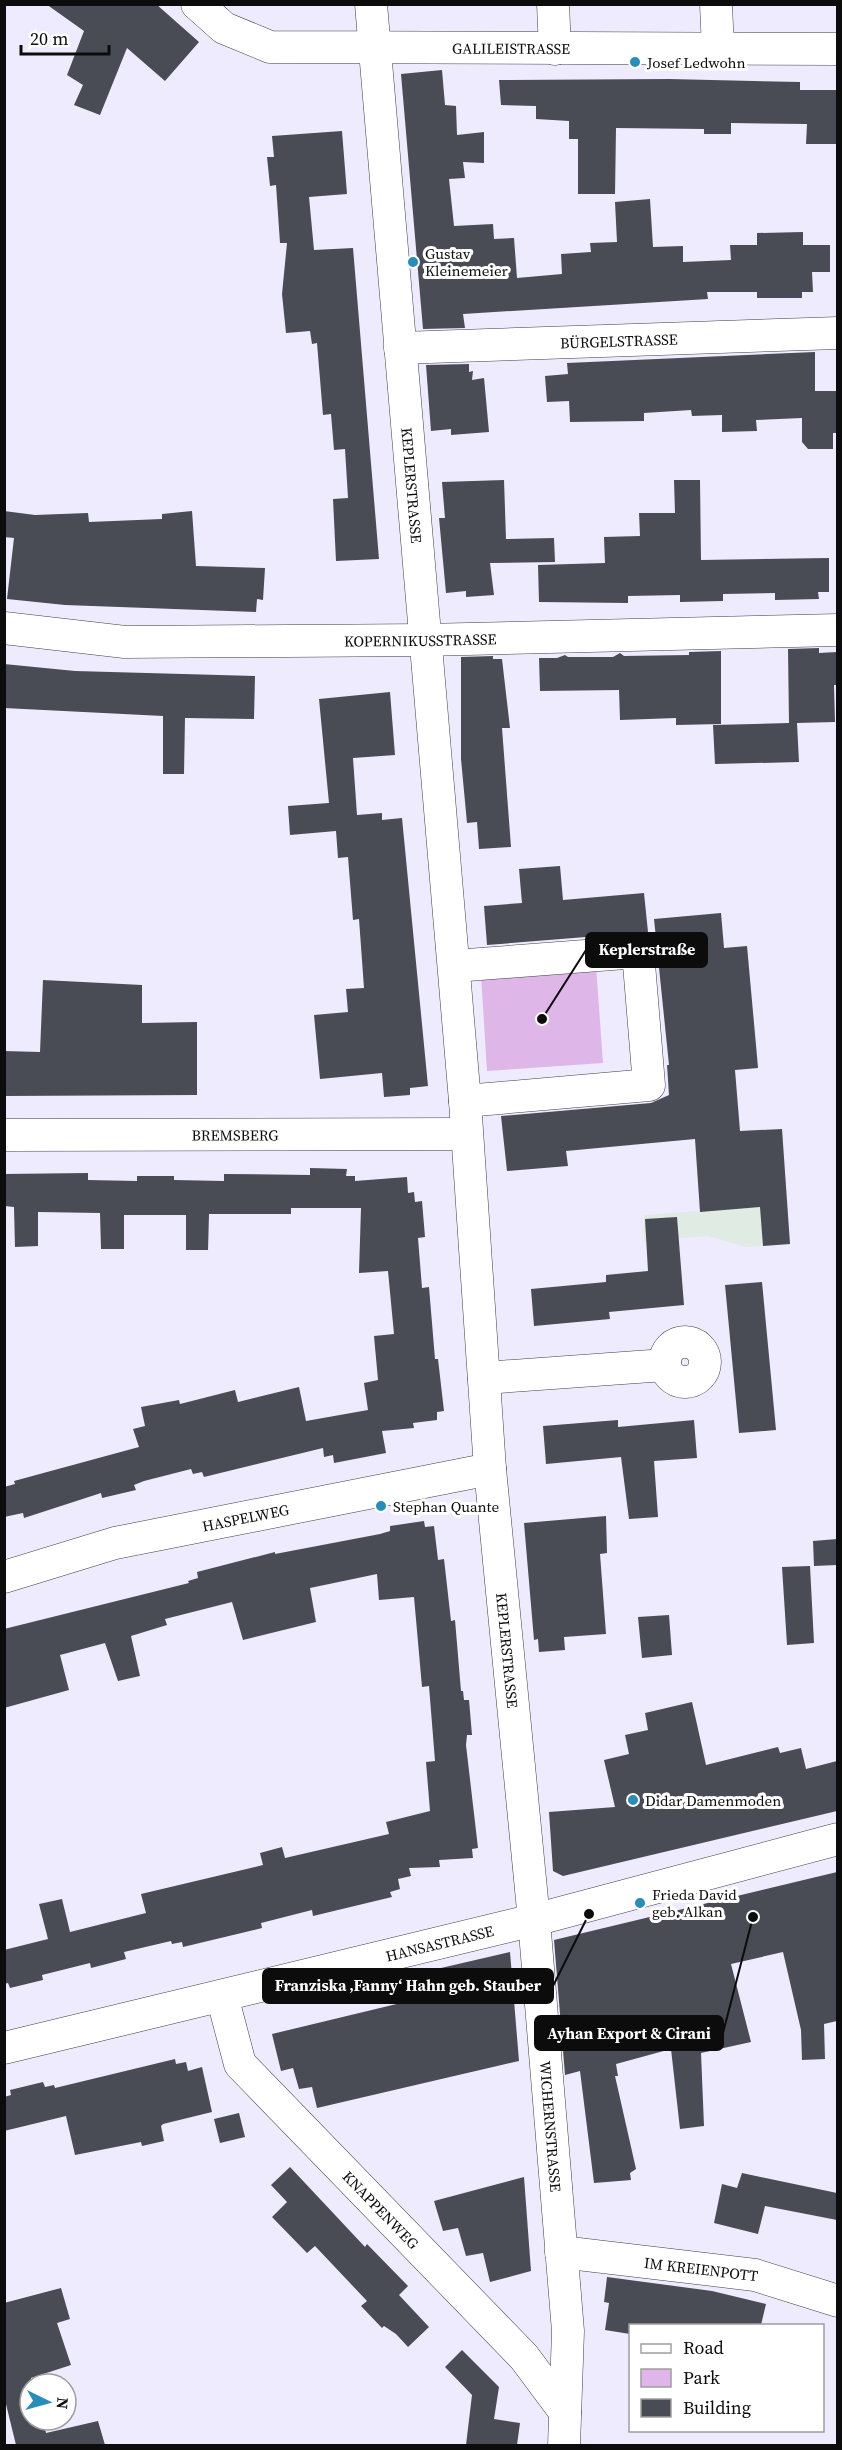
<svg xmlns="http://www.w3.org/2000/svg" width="842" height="2450" viewBox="0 0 842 2450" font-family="'Source Serif 4',serif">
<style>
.industrial{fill:#e0ebe3}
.green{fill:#dfb6e8}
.building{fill:#494c54}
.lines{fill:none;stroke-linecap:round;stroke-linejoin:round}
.minor-casing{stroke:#3f3f3f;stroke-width:33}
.minor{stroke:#fff;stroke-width:32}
.poi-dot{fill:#278db9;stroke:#fff;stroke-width:2}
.labels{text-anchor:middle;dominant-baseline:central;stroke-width:6;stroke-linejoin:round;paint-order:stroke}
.street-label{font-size:15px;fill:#0c0c0c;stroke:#fff}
.poi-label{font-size:15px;fill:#0c0c0c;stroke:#fff;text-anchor:start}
.leader{fill:none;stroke:#0c0c0c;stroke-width:2}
.callout-dot{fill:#0c0c0c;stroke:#fff;stroke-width:2}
.callout{fill:#0c0c0c;stroke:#0c0c0c;stroke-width:2}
.callout-label{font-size:16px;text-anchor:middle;font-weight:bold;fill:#fff}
</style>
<rect width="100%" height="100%" fill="#eeebff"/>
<path class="industrial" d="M782,1129L790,1244L745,1247L708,1236L644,1241V1215L700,1211L695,1134Z"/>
<path class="green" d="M596,966L603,1063L487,1071L481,975Z"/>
<path class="building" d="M46,4H156L199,42L165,81L127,48L100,115L74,105L83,85L67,75L84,31Z
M442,70L445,105L456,106L457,135L484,132V163L463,162L465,178L449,179L454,226L493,224L494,239L514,238L517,278L562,274L561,254L591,252L590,243L617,242L615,202L650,199L653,247L683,246V262L731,260L730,245H757V233L803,232V245H830V272H812L813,292H802V298H757V292H707L708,299L463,314L465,328L423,329L401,74Z
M669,79L800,82V90H837V144H806L807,124L731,123V134H704V129L616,128L615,194H578V139H569V121L536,119V106L501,105L499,80Z
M342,131L347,194L309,197L314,250L353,248L379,559L336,561L333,499L348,498L345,449L334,450L331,414L323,415L317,343L312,344L310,331L286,333L282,294L287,243H280L276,185L270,186L267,157H274L272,136Z
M815,352V391H837V433H833V449H808L802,442V418L756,420L757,431L722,432V415L692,416L691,410L644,413V421L570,422L569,401L547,402L545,376L568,374L567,363Z
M469,364V372L473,371L472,380L484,378L489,432L451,435V429L431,431L426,365Z
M504,480L506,539L554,538L555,562L490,563L494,595L466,597V591L446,593L439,518H445L442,482Z
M674,480H700L701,560L829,558V592H818L819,599L775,600V593L723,594V601L680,602V595L628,596V603L539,602L538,565L605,563L604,537L640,536L639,513H675Z
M4,511L35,515L88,513L89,522L162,519V514L192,511L196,566L265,568L263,600L257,599L256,612L65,605L7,599L14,538L4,537Z
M819,648V653L837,652V685H834L835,722L797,723L799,762L715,764L713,725L789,723L788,649Z
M721,651V724L676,725V718L620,720L619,690L540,691L539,658H557L565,655L568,657H613L620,653L624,656L689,655V652Z
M493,656V659H502L510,728H502L511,847L479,849L477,822L467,823L461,759V657Z
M4,664L75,671L255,676L254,719L185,718L184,774H163V716L4,708Z
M390,692L395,755L353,758L357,815L382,813V820L402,818L428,1086L410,1088V1095L384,1097L382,1073L320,1079L314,1015L348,1012L346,989L364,988L359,919L353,920L348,857L338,858L336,831L290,835L288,806L329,803L319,699Z
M560,866L563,900L644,893L648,932L487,945L484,906L522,903L519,869Z
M721,913L724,948L747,946L756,1045L758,1068L735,1070L740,1131L782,1129L790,1244L763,1246L760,1207L700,1212L695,1139L566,1151L568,1166L507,1171L501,1116L651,1103L669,1095L667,1065H669L654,919Z
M43,980L142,985V1023L197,1022V1095L4,1096V1051L40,1052Z
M310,1168L347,1169L346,1176H355V1181L407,1177L408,1193L414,1192L415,1202L422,1201L425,1237L418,1238L422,1288L429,1287L435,1359H438L444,1411L437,1412V1420L413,1423L414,1428L382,1431L386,1453L334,1463L333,1455L324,1457L323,1448L204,1477L202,1472L193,1474L191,1469L144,1481L134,1485L136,1490L102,1498L101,1493L24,1518L23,1513L4,1517V1487L15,1484L14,1481L139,1447L133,1429L145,1426L141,1407L179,1400L180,1404L235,1390L238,1402L299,1387L306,1421L368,1410L364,1383L378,1380L374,1336L394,1334L388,1271L359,1273L361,1208H291V1214H209L208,1250H186V1215H124V1249H101L100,1213L38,1212V1246L15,1247L14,1207L4,1206V1174L88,1173V1180L137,1181V1176H174V1180L224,1181V1174L310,1175Z
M677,1217L684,1305L609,1312L610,1319L534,1326L531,1289L606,1282V1275L648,1271L645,1219Z
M762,1282L776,1430L739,1433L725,1285Z
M618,1420V1427L694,1420L697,1458L654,1461L658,1517L629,1519L621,1457L546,1464L543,1426Z
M606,1516L607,1553L600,1554L606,1634L564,1637L565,1650L539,1652L538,1639L534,1640L524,1523Z
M424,1521L425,1527L434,1526L438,1560L444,1559L451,1621L455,1620L461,1691H463L464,1700H469L472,1735H467L466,1745L478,1848L472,1849L473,1858L439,1860L440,1867L409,1868L411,1876L398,1879L400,1889L390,1892L392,1897L313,1916L312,1910L261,1923L262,1928L183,1947L182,1942L172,1944L171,1941L124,1952L126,1959L91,1968L90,1963L42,1975L43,1980L10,1988L8,1983L4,1984V1950L48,1939L39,1904L62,1899L70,1932L146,1913L141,1894L263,1865L260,1853L282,1847L285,1858L389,1834L386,1822L430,1811L426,1762L435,1761L429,1686L422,1687L414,1597L379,1600L377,1574L310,1588L316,1622L243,1640L232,1602L165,1619L167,1625L131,1636L140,1676L118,1681L105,1643L60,1655L69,1690L4,1708V1629L189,1583L188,1581L198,1578L197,1572L275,1552V1554L380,1534L390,1531V1526Z
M837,1539V1565L814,1566L813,1541Z
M810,1566L814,1643L787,1645L782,1567Z
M669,1615L672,1655L642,1658L638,1617Z
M692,1702L706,1765L778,1747L780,1753L801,1748L806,1769L837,1761V1811L563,1876L553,1871L549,1812L615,1807L604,1760L629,1754L625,1735L648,1730L645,1713Z
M837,1872V2021L824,2024L825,2059L802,2060L801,2030L783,1952L731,1964L751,2042L701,2053L704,2126L680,2129L671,2049L616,2064L618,2076H615L636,2169L630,2173L631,2180L594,2183L580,2071L565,2075L554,1940Z
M510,1952L519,2061L317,2108L312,2087L299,2089L293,2068L281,2071L272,2034L434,1995L428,1971Z
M175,2059L176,2064L186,2062L188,2071L202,2067L212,2112L163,2124L161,2126L164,2141L142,2146L141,2142L75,2155L66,2116L4,2131V2097L11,2095L10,2090L43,2082L45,2087L54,2085L55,2088Z
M239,2113L245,2137L220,2143L214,2119Z
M290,2167L365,2247L367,2244L408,2286L399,2295L429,2327L408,2347L396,2334L384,2326L382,2328L361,2306L367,2301L315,2246L307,2253L272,2217L287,2202L271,2185Z
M742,2173L837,2193V2220L765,2206L758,2234L714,2223L722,2184L737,2188Z
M524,2177L531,2271L490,2282L483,2253L466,2256L458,2228L443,2231L434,2201Z
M607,2277L712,2291L766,2304L761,2325H630V2334L605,2330L609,2303L604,2302Z
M61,2288L70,2319L57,2323L71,2365L31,2378L30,2420H43L46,2433L98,2421L105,2445H16L4,2396V2303Z
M462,2350L499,2387L494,2419L520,2423L517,2445H466L472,2395L445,2367Z"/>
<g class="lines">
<g class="minor-casing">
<g id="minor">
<path id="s1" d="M197,4L224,28L270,47L838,49"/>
<path id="s2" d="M371,4L465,1101L490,1469L534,1920L568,2331L564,2446"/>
<path d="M553,4L555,49"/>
<path d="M716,4L718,49"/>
<path id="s3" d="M400,348L838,333"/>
<path id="s4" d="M4,628L125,642L424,640L838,630"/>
<path d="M454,966L638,952L649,1085L465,1101"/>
<path id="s5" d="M4,1135L466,1134"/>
<circle cx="685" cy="1362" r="20"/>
<path d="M484,1378L665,1365"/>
<path id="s6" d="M4,1577L115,1543L490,1469"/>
<path id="s7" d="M222,1996L240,2064L524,2357L565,2412"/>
<path id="s8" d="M4,2048L534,1920L838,1839"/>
<path id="s9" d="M561,2252L755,2275L838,2301"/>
</g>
</g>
<use href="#minor" class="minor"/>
</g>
<g class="poi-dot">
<circle cx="635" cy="62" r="6"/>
<circle cx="413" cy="262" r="6"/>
<circle cx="381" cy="1506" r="6"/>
<circle cx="633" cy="1800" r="6"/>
<circle cx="640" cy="1903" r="6"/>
</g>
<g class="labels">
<g class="street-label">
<text stroke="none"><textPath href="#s1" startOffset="327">GALILEISTRASSE</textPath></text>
<text stroke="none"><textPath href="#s3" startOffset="219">BÜRGELSTRASSE</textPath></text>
<text stroke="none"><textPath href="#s2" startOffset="483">KEPLERSTRASSE</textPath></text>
<text stroke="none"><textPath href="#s4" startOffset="417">KOPERNIKUSSTRASSE</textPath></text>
<text stroke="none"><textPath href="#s5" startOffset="231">BREMSBERG</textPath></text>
<text stroke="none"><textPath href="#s6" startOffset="249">HASPELWEG</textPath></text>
<text stroke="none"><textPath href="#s2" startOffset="1652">KEPLERSTRASSE</textPath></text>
<text stroke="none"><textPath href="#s8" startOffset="448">HANSASTRASSE</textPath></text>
<text stroke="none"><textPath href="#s2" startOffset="2130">WICHERNSTRASSE</textPath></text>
<text stroke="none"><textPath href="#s7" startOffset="273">KNAPPENWEG</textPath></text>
<text stroke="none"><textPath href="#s9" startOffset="141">IM KREIENPOTT</textPath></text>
</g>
<g class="poi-label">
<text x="647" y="62">Josef Ledwohn</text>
<text x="425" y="253">Gustav<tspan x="425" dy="17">Kleinemeier</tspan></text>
<text x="393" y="1506">Stephan Quante</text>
<text x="645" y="1800">Didar Damenmoden</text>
<text x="652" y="1894">Frieda David<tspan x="652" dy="17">geb. Alkan</tspan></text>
</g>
</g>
<path class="leader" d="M542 1019L586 950M589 1914L553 1986M753 1917L723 2033"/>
<g class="callout-dot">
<circle cx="542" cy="1019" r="6"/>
<circle cx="589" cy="1914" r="6"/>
<circle cx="753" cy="1917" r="6"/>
</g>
<g class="callout">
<rect x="586" y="933" width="121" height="34" rx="6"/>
<rect x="263" y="1969" width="290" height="34" rx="6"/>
<rect x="535" y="2016" width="188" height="34" rx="6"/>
</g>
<g class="callout-label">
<text x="647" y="955">Keplerstraße</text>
<text x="408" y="1991">Franziska ‚Fanny‘ Hahn geb. Stauber</text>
<text x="629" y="2039">Ayhan Export &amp; Cirani</text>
</g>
<rect width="842" height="2450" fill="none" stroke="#0c0c0c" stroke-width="12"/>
<rect x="629" y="2324" width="195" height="108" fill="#ffffff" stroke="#9e9e9e" stroke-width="1.5"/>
<rect x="641" y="2344" width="30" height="9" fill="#ffffff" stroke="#9e9e9e" stroke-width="1.5"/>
<text x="683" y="2354" font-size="18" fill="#0c0c0c">Road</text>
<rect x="641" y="2369" width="30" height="18" fill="#dfb6e8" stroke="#9e9e9e" stroke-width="1.5"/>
<text x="683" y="2384" font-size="18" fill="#0c0c0c">Park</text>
<rect x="641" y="2399" width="30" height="18" fill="#494c54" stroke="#9e9e9e" stroke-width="1.5"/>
<text x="683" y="2414" font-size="18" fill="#0c0c0c">Building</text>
<g transform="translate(48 2402) rotate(95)"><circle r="28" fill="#ffffff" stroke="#9e9e9e" stroke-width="1.5"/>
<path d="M0-4.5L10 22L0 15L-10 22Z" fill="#278db9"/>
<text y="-9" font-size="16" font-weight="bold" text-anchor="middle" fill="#0c0c0c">N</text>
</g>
<path d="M21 45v9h88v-9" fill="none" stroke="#0c0c0c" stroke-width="3"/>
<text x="30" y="45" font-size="18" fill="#0c0c0c" stroke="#ffffff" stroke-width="4.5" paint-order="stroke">20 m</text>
</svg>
